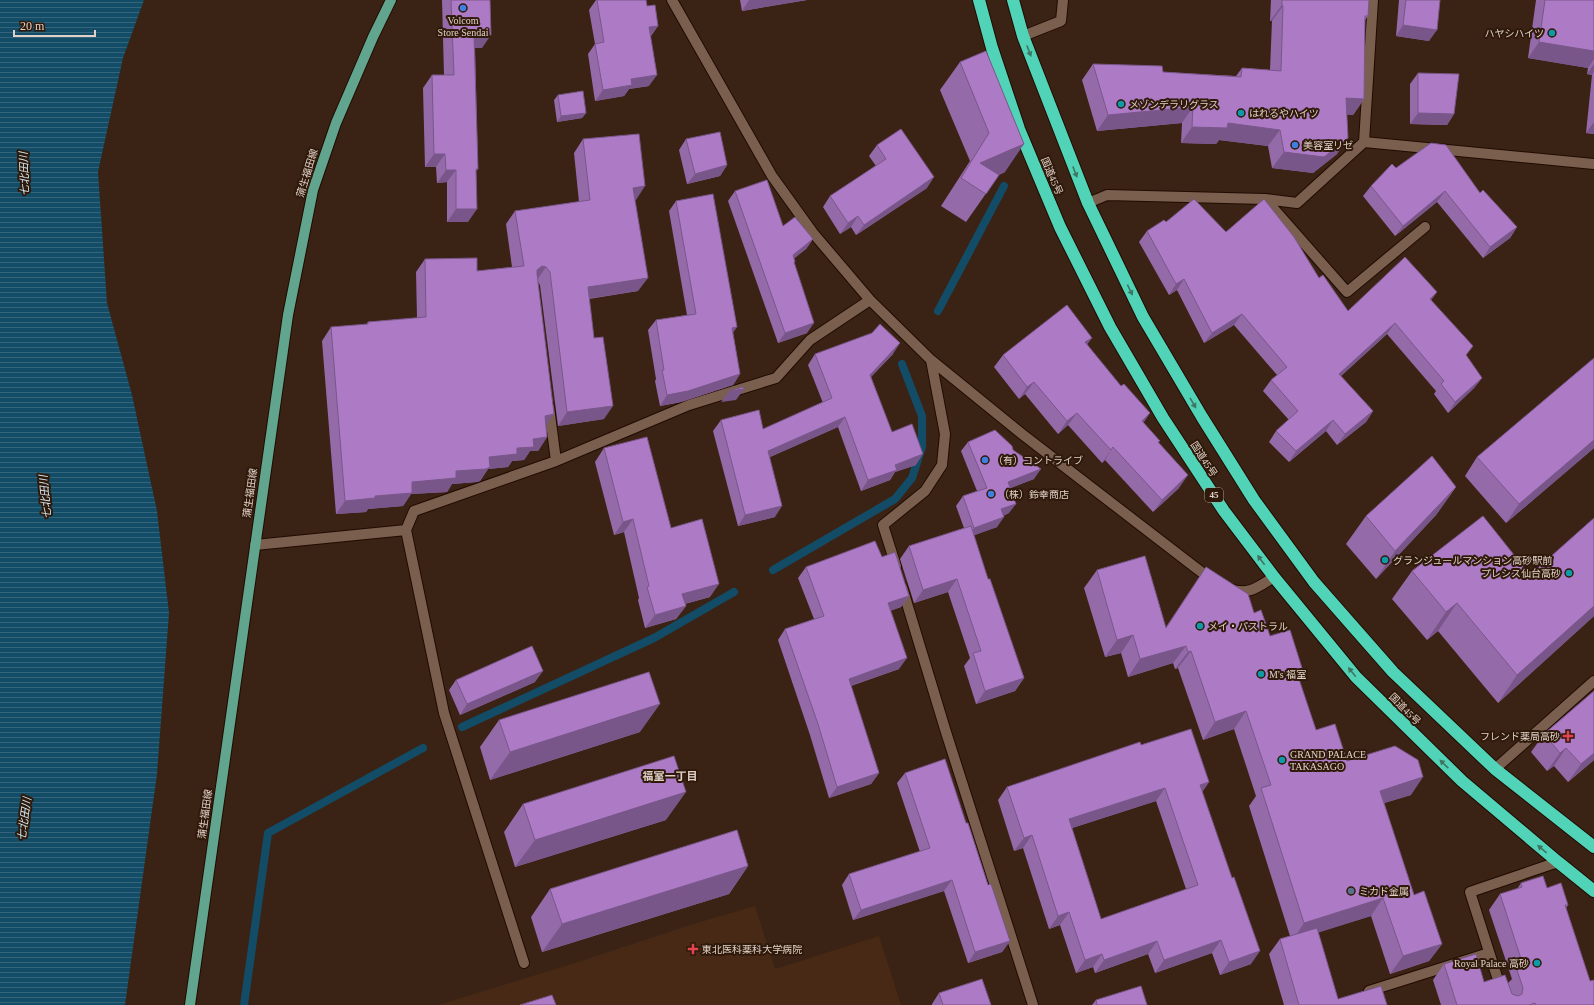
<svg xmlns="http://www.w3.org/2000/svg" width="1594" height="1005" viewBox="0 0 1594 1005" font-family="'Times New Roman','Noto Sans JP',serif">
<style>
.built{fill:#472916}
.water{fill:url(#water-rules)}
.lines{fill:none;stroke-linecap:round;stroke-linejoin:round}
.stream{stroke:#124c66;stroke-width:8}
.minor-casing{stroke:#200b01;stroke-width:12}
.major-casing{stroke:#200b01;stroke-width:12}
.highway-casing{stroke:#200b01;stroke-width:14}
.minor{stroke:#7a5f4f;stroke-width:10}
.major{stroke:#61a58e;stroke-width:10}
.highway{stroke:#51d3b8;stroke-width:12}
.wall{fill:#956aa9;fill-rule:evenodd}
.shaded-wall{fill:#79568a}
.building{fill:#ad7bc5;stroke:#79568a;fill-rule:evenodd}
.oneway{fill:#407661}
.shop-dot{fill:#3f7fe0;stroke:#2f190a;stroke-width:1.5}
.culture-dot{fill:#0f9aa8;stroke:#2f190a;stroke-width:1.5}
.health-dot{fill:#e0444e;stroke:#2f190a;stroke-width:1.5}
.service-dot{fill:#5c6f8a;stroke:#2f190a;stroke-width:1.5}
.labels{text-anchor:middle;dominant-baseline:central;stroke-width:4;stroke-linejoin:round;paint-order:stroke}
.shield{fill:#2f190a;stroke:#ab998e;stroke-width:1}
.shield-label{font-size:9px;font-weight:bold;fill:#e0d0c7}
.poi-label{font-size:10px;fill:#e0d0c7;stroke:#2f190a;text-anchor:start}
.street-label{font-size:10px;fill:#e0d0c7;stroke:#2f190a}
.water-label{font-size:11px;font-style:italic;fill:#d2e9f5;stroke:#2f190a}
.neighbourhood-label{font-size:11px;font-weight:bold;fill:#e0d0c7;stroke:#2f190a}
</style>
<defs>
<pattern id="water-rules" width="6" height="5" patternUnits="userSpaceOnUse"><rect width="6" height="5" fill="#124c66"/><path d="M0 2.5h6" fill="none" stroke="#34657a"/></pattern>
</defs>
<rect width="100%" height="100%" fill="#3a2314"/>
<path class="built" d="M755,906L775,969L879,936L901,1005H438L578,962L690,925Z"/>
<path class="water" d="M0,0H144L123,58L98,172L107,303L132,395L157,511L169,613L157,774L125,1005H0Z"/>
<g class="lines">
<path class="stream" d="M938,311L1004,186
M773,570L895,499L912,478L922,447V416L902,364
M462,727L654,638L734,592
M244,1005L268,833L423,748"/>
<g class="minor-casing">
<path id="minor" d="M672,0L772,176L813,233L870,300L931,360L1022,434L1196,568L1212,580
M1023,36L1061,21L1063,0
M1364,142L1594,164
M1265,199L1347,292L1425,227
M1088,203L1107,195L1265,199L1297,203L1364,142L1373,0
M549,407L556,461
M406,530L414,511L556,461L689,405L776,378L810,340L870,300
M255,545L406,530L444,713L524,963
M896,566L883,525L925,491L942,465L945,434L931,360
M902,587L945,729L1033,1005
M1230,589C1249,596 1259,586 1274,577
M1495,769L1594,681
M1369,991L1489,953
M1506,1005L1470,892L1558,862"/>
</g>
<g class="major-casing">
<path id="major" d="M190,1005L288,315L313,190L336,123L373,37L391,0"/>
</g>
<g class="highway-casing">
<path id="highway" d="M979,0L992,48L1019,129L1060,227L1110,327L1163,418L1224,511L1274,577L1356,677L1462,781L1558,862L1594,891
M1013,0L1023,36L1088,203L1143,317L1202,417L1254,500L1314,582L1393,672L1495,769L1594,847"/>
</g>
<use href="#minor" class="minor"/>
<use href="#major" class="major"/>
<use href="#highway" class="highway"/>
</g>
<path class="wall" d="M442,0H490L482,48H475L478,169L476,171L468,222H447V182L437,183L436,167H425L423,88L432,75H444Z
M596,0H646L647,6L658,26L651,36L649,86L629,89L624,96L595,101L588,54L595,44L589,10Z
M740,0H807L742,11Z
M1271,0H1369L1368,16L1365,20L1364,99L1353,115L1347,114L1337,154L1313,173L1272,168L1268,146L1219,140L1216,144L1181,143L1182,123L1097,131L1082,80L1093,64L1163,72L1236,76L1242,68L1270,70L1272,21H1270Z
M1399,0H1440L1429,41L1396,36Z
M1536,0H1594V134L1586,133L1592,75L1587,74L1588,68L1528,58Z
M986,51L1005,172L999,175L966,222L941,206L970,161L940,90L960,62Z
M1418,73L1454,114L1447,125L1410,124V84Z
M558,95L586,113L582,118L557,122L554,100Z
M583,139L636,200H635L638,291L589,299L604,419L558,426L540,285L538,282L547,437L538,451H530L524,460L512,461L508,467L488,469L480,481L477,482L452,484L447,492L411,494L403,506L368,509L366,512L336,514L322,341L331,327L366,325L368,322L417,318L416,272L425,259L477,271L512,267L506,224L515,211L579,202L574,153Z
M686,139L727,165L720,176L687,184L679,150Z
M877,145L927,188L856,235L851,227L840,234L823,207L830,196L876,166L869,156Z
M1396,168L1480,193L1517,227L1510,238L1483,258L1437,202L1395,236L1363,196L1371,186Z
M735,191L783,226L813,239L806,249L794,258V263L807,333L778,343L728,201Z
M676,201L733,333L740,374L733,385L681,402L660,406L655,381L656,379L648,330L656,320L687,315L669,211Z
M1166,222L1226,232L1319,278L1348,311L1437,292L1431,300L1467,356L1482,378L1474,388L1448,413L1434,394L1436,391L1387,334L1341,376L1373,411L1366,422L1337,445L1326,431L1289,462L1269,442L1276,431L1289,420L1263,391L1271,380L1277,375L1234,325L1204,343L1177,290L1169,295L1139,242L1147,231Z
M1087,344L1158,443L1179,488L1153,512L1105,460L1102,463L1068,425L1058,434L1025,394L1019,399L994,367L1003,355Z
M815,354H893L871,377L892,432L916,465L895,472L890,480L861,491L838,427L770,457L775,517L738,526L713,431L721,420L763,429L823,403L808,365Z
M968,442L1013,450L1034,479L1010,488L1009,513L1003,516L997,527L974,535L988,579L1024,678L1015,691L976,704L964,666L970,658L948,592L914,603L900,559L909,546L964,528L956,506L963,496L977,491L961,451Z
M604,448L671,528L710,597L685,604L686,606L676,619L645,628L638,600L639,598L624,532L614,535L595,462Z
M1594,448L1506,523L1465,476L1477,457Z
M1456,487L1436,515L1376,579L1346,544L1366,516Z
M882,557L909,596L901,607L890,611L899,669L851,686L879,773L871,784L829,798L810,735L778,640L785,629L814,619L798,578L806,567Z
M1206,567L1254,613L1270,636L1302,668L1297,675L1316,730L1347,761L1411,795L1384,803L1414,895L1442,944L1429,961L1390,974L1371,916L1318,932L1338,999L1387,1005H1284L1269,954L1280,939L1290,936L1249,806L1256,796L1234,729L1203,740L1178,668L1175,669L1173,663L1128,677L1121,653L1105,657L1084,588L1097,570L1166,627Z
M1412,571L1530,575L1594,616L1498,703L1438,631L1427,640L1392,599Z
M456,680L535,682L460,715L449,690Z
M1594,691V760L1568,782L1554,766L1547,771L1531,752L1544,734Z
M499,720L640,732L490,780L480,747Z
M1141,745L1209,782L1202,792L1251,964L1220,975L1212,953L1155,973L1148,954L1095,973L1093,967L1076,973L1060,925L1049,929L1023,848L1014,851L998,800L1007,787ZM1156,801L1186,889L1101,919L1072,828Z
M905,773L966,823L988,885L1010,941L1002,952L968,963L944,891L853,920L842,885L849,874L920,852L897,783Z
M523,804L666,820L515,867L504,832Z
M748,866L729,894L542,952L531,917L550,889Z
M1521,883L1547,888L1568,905L1566,908L1590,981L1594,1005H1441L1433,980L1444,964L1484,982L1508,983L1512,979L1489,910L1500,894L1517,889Z
M939,993L991,1005H932V1004Z
M1096,1000L1147,1005H1092Z"/>
<path class="shaded-wall" d="M749,0H807L742,11Z
M1282,5L1283,6L1272,21H1270Z
M1403,25L1437,30L1429,41L1396,36Z
M658,26L650,36L649,27Z
M491,35L482,48H466L474,36Z
M1539,42L1594,51V59L1588,68L1528,58Z
M1594,64V71L1592,75L1587,74Z
M657,75L649,86L629,89L624,96L595,101L603,90L631,79Z
M1346,98L1364,99L1353,115L1335,114Z
M1193,107L1182,123L1097,131L1108,115Z
M586,113L582,118L557,122L561,116Z
M1418,113L1454,114L1447,125L1410,124Z
M1594,122V134L1586,133Z
M1228,123L1280,130L1268,146L1219,140L1216,144L1181,143L1192,127Z
M1348,138L1337,154L1313,173L1272,168L1284,152Z
M1024,144L1005,172L973,185L980,163Z
M434,154H445L436,167H425Z
M727,165L720,176L687,184L695,174Z
M446,170H456L447,182L437,183Z
M934,177L927,188L856,235L864,225Z
M645,186L636,200L624,201L633,188Z
M1445,191L1437,202L1395,236L1403,226Z
M456,209H477L468,222H447Z
M858,216L851,227L840,234L848,223Z
M1517,227L1510,238L1483,258L1490,247Z
M813,239L806,249L786,265L793,255Z
M542,266L546,267L537,280H533L537,270Z
M648,278L638,291L579,300L588,287Z
M1184,279L1177,290L1169,295L1176,284Z
M1437,292L1429,303L1430,299Z
M1242,314L1234,325L1204,343L1212,333Z
M814,323L807,333L778,343L785,333Z
M1395,323L1387,334L1331,385L1339,374Z
M737,327L730,337L732,328Z
M1092,338L1083,350L1085,342Z
M900,343L893,354L863,385L870,375Z
M740,374L733,385L681,402L660,406L667,395Z
M1482,378L1474,388L1448,413L1455,402Z
M1034,382L1025,394L1019,399L1027,387Z
M744,389L736,400L721,402L729,391Z
M613,406L604,419L558,426L567,412Z
M1373,411L1366,422L1337,445L1345,434Z
M1077,413L1068,425L1058,434L1067,421Z
M1150,413L1142,425V421Z
M554,414L545,427V416Z
M845,417L838,427L761,461L768,451Z
M1333,420L1326,431L1289,462L1296,451Z
M547,437L538,451H530L524,460L512,461L508,467L488,469L480,481L477,482L452,484L447,492L411,494L403,506L368,509L366,512L336,514L345,501L375,496L412,482L517,448L533,439Z
M1594,440V448L1506,523L1519,504Z
M1113,447L1105,460L1102,463L1111,450Z
M923,454L916,465L895,472L890,480L861,491L868,480L895,465Z
M1041,469L1034,479L1001,492L1008,482Z
M1188,475L1179,488L1153,512L1162,500Z
M1456,487L1436,515L1376,579L1395,551Z
M1016,504L1009,513L994,519L1001,509Z
M782,506L775,517L738,526L745,515Z
M1004,517L997,527L967,538L974,528Z
M633,519L624,532L614,535L623,522Z
M957,579L948,592L914,603L923,590Z
M719,584L710,597L673,607L682,594Z
M909,596L901,607L880,614L888,603Z
M1457,603L1438,631L1427,640L1446,612Z
M686,606L676,619L645,628L655,615Z
M1594,606V616L1498,703L1517,675Z
M1133,635L1121,653L1105,657L1117,640Z
M1186,646L1173,663L1128,677L1140,659Z
M1191,651L1178,668L1175,669L1188,652Z
M907,658L899,669L841,689L849,679Z
M1302,668L1290,686L1296,670Z
M543,671L535,682L460,715L467,704Z
M1024,678L1015,691L976,704L985,691Z
M660,704L640,732L490,780L510,752Z
M1246,711L1234,729L1203,740L1215,722Z
M1566,748L1554,766L1547,771L1560,753Z
M1594,753V760L1568,782L1581,764Z
M879,773L871,784L829,798L837,787Z
M1423,777L1411,795L1368,808L1380,791Z
M1209,782L1200,795V785Z
M1165,788L1156,801L1060,832L1069,819Z
M686,792L666,820L515,867L535,840Z
M1032,835L1023,848L1014,851L1024,838Z
M748,866L729,894L542,952L562,924Z
M952,880L944,891L853,920L861,910Z
M1383,898L1371,916L1292,941L1304,923Z
M1069,912L1060,925L1049,929L1058,916Z
M1221,940L1212,953L1155,973L1164,960Z
M1010,941L1002,952L968,963L975,952Z
M1157,941L1148,954L1095,973L1104,960Z
M1442,944L1429,961L1390,974L1403,956Z
M1260,951L1251,964L1220,975L1229,962Z
M1102,954L1093,967L1076,973L1085,960Z"/>
<path class="building" d="M451,0H490L491,35L474,36L478,169H476L477,209H456V170H446L445,154H434L432,75H454Z
M597,0H646L647,6L655,5L658,26L649,27L657,75L631,79L632,85L603,90L595,44L604,42Z
M1282,0H1369L1368,16H1365L1364,99L1346,98L1348,138L1324,157L1284,152L1280,130L1228,123L1227,128L1192,127L1193,107L1108,115L1093,64L1162,66L1163,72L1241,77L1242,68L1281,71L1283,6L1282,5Z
M1406,0H1440L1437,30L1403,25Z
M1545,0H1594V51L1539,42Z
M986,51L1024,144L980,163L999,175L986,194L961,178L989,133L960,62Z
M1418,73L1459,74L1454,114L1418,113Z
M583,91L586,113L561,116L558,95Z
M901,129L934,177L864,225L858,216L848,223L830,196L886,159L877,145Z
M720,132L727,165L695,174L686,139Z
M639,134L645,186L633,188L648,278L588,287L594,338L603,337L613,406L567,412L550,272L546,267L542,266L537,270V274L554,414L545,416L547,437L533,439L534,447L517,448V454L489,457L490,467L486,469L456,471V478L412,482V493L375,496V498L345,501L331,327L368,324V322L426,317L425,259L477,258V271L524,266L515,211L590,200L583,139Z
M1431,143L1446,145L1480,193L1483,190L1517,227L1490,247L1445,191L1403,226L1371,186L1392,164L1396,168Z
M767,180L783,226L795,217L813,239L793,255L795,262H794L814,323L785,333L735,191Z
M713,194L737,327L732,328L740,374L688,391L667,395L662,370H664L656,320L696,314L676,201Z
M1194,199L1226,232L1264,199L1294,237L1319,278L1323,275L1348,311L1405,257L1437,292L1430,299L1473,346L1466,355L1482,378L1455,402L1441,384L1444,381L1395,323L1339,374L1373,411L1345,434L1333,420L1296,451L1276,431L1298,411L1271,380L1287,367L1242,314L1212,333L1184,279L1176,284L1147,231L1164,220L1166,222Z
M1067,305L1092,338L1085,342L1121,386L1124,384L1150,413L1142,421L1160,441L1158,442L1188,475L1162,500L1113,447L1111,450L1077,413L1067,421L1034,382L1027,387L1003,355Z
M880,324L900,343L870,375L892,432L912,424L923,454L895,465L897,470L868,480L845,417L768,451L782,506L745,515L721,420L759,410L763,429L832,398L815,354L872,333Z
M1594,358V440L1519,504L1477,457Z
M743,387L744,389L729,391Z
M995,430L1012,446L1013,450L1041,469L1008,482L1016,504L1001,509L1004,517L974,528L963,496L987,488L968,442Z
M647,437L671,528L702,519L719,584L682,594L686,606L655,615L647,587L649,586L633,519L623,522L604,448Z
M1432,456L1456,487L1395,551L1366,516Z
M1483,516L1530,575L1594,518V606L1517,675L1457,603L1446,612L1412,571Z
M971,526L988,579H990L1024,678L985,691L973,653L981,651L957,579L923,590L909,546Z
M875,541L882,557L895,552L909,596L888,603L907,658L849,679L879,773L837,787L818,724L785,629L824,616L806,567Z
M1145,556L1166,628L1206,567L1248,594L1254,613L1261,610L1270,636L1290,630L1302,668L1296,670L1316,730L1335,724L1347,761L1395,746L1418,760L1423,777L1380,791L1414,895L1424,891L1442,944L1403,956L1383,898L1304,923L1261,788L1271,785L1246,711L1215,722L1191,651L1188,652L1186,646L1140,659L1133,635L1117,640L1097,570Z
M532,646L543,671L467,704L456,680Z
M649,672L660,704L510,752L499,720Z
M1594,691V753L1581,764L1566,748L1560,753L1544,734Z
M1191,729L1209,782L1200,785L1232,878L1234,877L1260,951L1229,962L1221,940L1164,960L1157,941L1104,960L1102,954L1085,960L1069,912L1058,916L1032,835L1024,838L1007,787L1140,742L1141,745ZM1165,788L1198,885L1101,919L1069,819Z
M674,756L686,792L535,840L523,804Z
M945,759L966,823H968L988,885L991,884L1010,941L975,952L952,880L861,910L849,874L930,848L905,773Z
M737,830L748,866L562,924L550,889Z
M1543,876L1547,888L1561,883L1568,905H1565L1590,981L1594,980V1005H1536L1535,1003L1529,1005H1457L1444,964L1476,954L1484,982L1505,975L1512,994L1518,996L1522,994L1523,988L1517,970L1524,968L1500,894L1522,887L1521,883Z
M1317,928L1338,999L1381,986L1387,1005H1299L1280,939Z
M982,979L991,1005H943L939,993Z
M1141,986L1147,1005H1097L1096,1000Z
M552,995L556,1005H520Z"/>
<defs><path id="oneway-solid" d="M-6-.8H1V-3.2L6.5 0L1 3.2V.8H-6Z"/></defs>
<g class="oneway">
<use href="#oneway-solid" transform="translate(1029 51) rotate(69)"/>
<use href="#oneway-solid" transform="translate(1075 172) rotate(69)"/>
<use href="#oneway-solid" transform="translate(1130 290) rotate(64)"/>
<use href="#oneway-solid" transform="translate(1193 403) rotate(60)"/>
<use href="#oneway-solid" transform="translate(1261 560) rotate(-127)"/>
<use href="#oneway-solid" transform="translate(1352 672) rotate(-129)"/>
<use href="#oneway-solid" transform="translate(1444 764) rotate(-136)"/>
<use href="#oneway-solid" transform="translate(1542 849) rotate(-140)"/>
</g>
<g class="shop-dot">
<circle cx="463" cy="8" r="4"/>
<circle cx="1295" cy="145" r="4"/>
<circle cx="985" cy="460" r="4"/>
<circle cx="991" cy="494" r="4"/>
</g>
<g class="culture-dot">
<circle cx="1552" cy="33" r="4"/>
<circle cx="1121" cy="104" r="4"/>
<circle cx="1241" cy="113" r="4"/>
<circle cx="1385" cy="560" r="4"/>
<circle cx="1569" cy="573" r="4"/>
<circle cx="1200" cy="626" r="4"/>
<circle cx="1261" cy="674" r="4"/>
<circle cx="1282" cy="760" r="4"/>
<circle cx="1537" cy="963" r="4"/>
</g>
<g class="health-dot">
<path d="M1566 730h4v4h4v4h-4v4h-4v-4h-4v-4h4z"/>
<path d="M691 943h4v4h4v4h-4v4h-4v-4h-4v-4h4z"/>
</g>
<circle class="service-dot" cx="1351" cy="891" r="4"/>
<g class="labels">
<rect class="shield" x="1205" y="488" width="18" height="14" rx="3"/>
<g class="shield-label">
<text x="1214" y="495">45</text>
</g>
<g class="poi-label">
<text x="463" y="20" text-anchor="middle">Volcom<tspan x="463" dy="12">Store Sendai</tspan></text>
<text x="1544" y="33" text-anchor="end">ハヤシハイツ</text>
<text x="1129" y="104">メゾンデラリグラス</text>
<text x="1249" y="113">はれるやハイツ</text>
<text x="1303" y="145">美容室リゼ</text>
<text x="993" y="460">（有）コントライブ</text>
<text x="999" y="494">（株）鈴幸商店</text>
<text x="1393" y="560">グランジュールマンション高砂駅前</text>
<text x="1561" y="573" text-anchor="end">プレシス仙台高砂</text>
<text x="1208" y="626">メイ・パストラル</text>
<text x="1269" y="674">M's 福室</text>
<text x="1560" y="736" text-anchor="end">フレンド薬局高砂</text>
<text x="1290" y="754">GRAND PALACE<tspan x="1290" dy="12">TAKASAGO</tspan></text>
<text x="1359" y="891">ミカド金属</text>
<text x="702" y="949">東北医科薬科大学病院</text>
<text x="1529" y="963" text-anchor="end">Royal Palace 高砂</text>
</g>
<g class="street-label">
<text transform="translate(307 173) rotate(-73)">蒲生福田線</text>
<text transform="translate(1052 176) rotate(67)">国道45号</text>
<text transform="translate(1204 459) rotate(57)">国道45号</text>
<text transform="translate(250 493) rotate(-82)">蒲生福田線</text>
<text transform="translate(1405 709) rotate(45)">国道45号</text>
<text transform="translate(205 814) rotate(-82)">蒲生福田線</text>
</g>
<g class="water-label">
<text transform="translate(24 174) rotate(-92)">七北田川</text>
<text transform="translate(45 497) rotate(-95)">七北田川</text>
<text transform="translate(24 819) rotate(-82)">七北田川</text>
</g>
<g class="neighbourhood-label">
<text x="670" y="776">福室一丁目</text>
</g>
</g>
<path d="M14 30v6h81v-6" fill="none" stroke="#e0d0c7" stroke-width="2"/>
<text x="20" y="30" font-size="12" fill="#e0d0c7" stroke="#2f190a" stroke-width="3" paint-order="stroke">20 m</text>
</svg>
